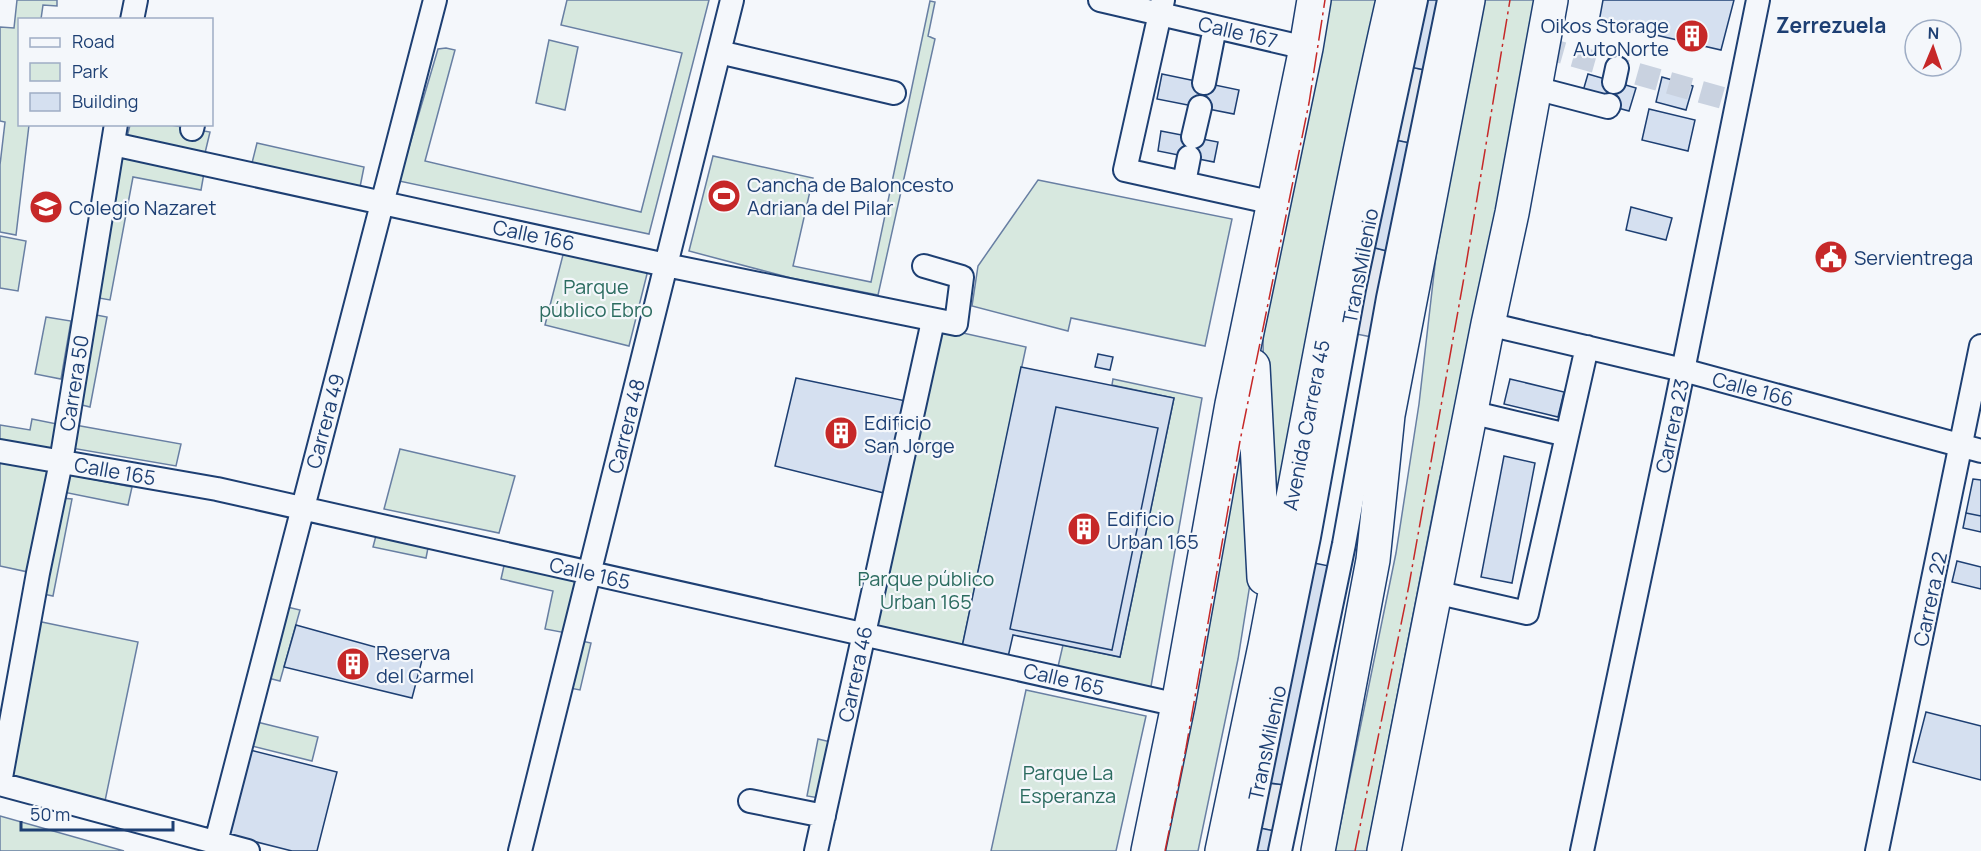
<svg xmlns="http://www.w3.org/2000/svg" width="1981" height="851" viewBox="0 0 1981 851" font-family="Manrope,sans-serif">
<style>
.green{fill:#d7e8df;stroke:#687fa3;stroke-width:1.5}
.parking{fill:#e3e8f0;stroke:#687fa3;stroke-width:1.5}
.building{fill:#d5e0f0;stroke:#1d3f73;stroke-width:1.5;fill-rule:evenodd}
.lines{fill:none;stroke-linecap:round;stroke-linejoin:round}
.minor-tunnel{stroke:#c9d2e0;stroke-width:22;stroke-dasharray:22 11;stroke-linecap:butt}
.minor-casing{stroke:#1d3f73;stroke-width:26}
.highway-casing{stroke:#1d3f73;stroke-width:36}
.minor{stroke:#f4f7fb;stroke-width:22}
.highway{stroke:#f4f7fb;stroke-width:33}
.power{stroke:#c62828;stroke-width:1.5;stroke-dasharray:21 4.5 3 4.5;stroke-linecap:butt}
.labels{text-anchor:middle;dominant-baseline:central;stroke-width:4.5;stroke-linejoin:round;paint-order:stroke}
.poi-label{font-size:20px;fill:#1d3f73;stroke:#f4f7fb;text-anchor:start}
.street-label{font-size:20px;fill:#1d3f73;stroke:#f4f7fb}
.park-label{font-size:20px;fill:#2c6c60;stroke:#f4f7fb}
.neighbourhood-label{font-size:21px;font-weight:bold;fill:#1d3f73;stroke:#f4f7fb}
</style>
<rect width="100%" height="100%" fill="#f4f7fb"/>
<path class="green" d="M17,0H57V6L43,5L41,19L20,20V124L29,125L16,235L0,232V165L5,122L0,121V27L14,28Z
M567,0H709L649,234L399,181L438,49L446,48L455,50L425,161L641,212L682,53L561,25Z
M1323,0H1377L1274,516L1264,439L1263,335Z
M1483,0H1537L1466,367L1438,486L1367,851H1335L1396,553L1419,404L1436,256Z
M930,1L935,2L928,36L935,39L878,295L791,278L689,251L713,156L813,178L793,266L871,282Z
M549,40L578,47L565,110L536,103Z
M130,125H171L210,132L205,153L127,137Z
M257,143L364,167L360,187L252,163Z
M119,157L204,173L201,190L133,177L110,300L93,297Z
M1038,180L1232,219L1205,346L1071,318L1068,331L972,306L978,266Z
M0,236L26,241L18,291L0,288Z
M564,251L648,270L629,346L545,325Z
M91,314L107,317L90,407L74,403Z
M46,317L71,321L61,379L35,374Z
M936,327L1026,347L961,652L868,631Z
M1113,379L1202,398L1150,692L1057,671L1063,645L1120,657L1174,398L1112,385Z
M1242,411L1253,565L1238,659L1198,851H1158Z
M32,419L62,425L56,456L0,446V425L30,430Z
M75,425L181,444L176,466L71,448Z
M400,449L515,476L499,533L384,509Z
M0,459L51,468L28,572L0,566Z
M66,474L132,487L128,505L63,492Z
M61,498L72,499L53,596L43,594Z
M377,532L429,543L426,558L373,547Z
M506,557L579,574L566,633L545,629L553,591L501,579Z
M283,606L300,610L280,681L264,677Z
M37,621L138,642L105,801L6,776Z
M577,640L591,643L580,690L564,687Z
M1026,690L1146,716L1116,851H991Z
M257,722L318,737L312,761L252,746Z
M818,739L831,742L819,798L807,796Z
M0,816L124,851H0Z"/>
<path class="parking" d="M1410,67L1425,70L1410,143L1395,140Z
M1371,247L1387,251L1372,337L1356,334Z
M1269,783L1285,785L1275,831L1260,828Z"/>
<path class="building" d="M1424,0H1440L1425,70L1410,67Z
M1603,0H1734L1721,50L1599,22Z
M1162,74L1239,90L1234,114L1157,99Z
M1588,74L1636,88L1629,111L1581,98Z
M1662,77L1693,86L1686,110L1656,102Z
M1649,109L1695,120L1688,151L1642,140Z
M1161,131L1218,142L1214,162L1158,151Z
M1395,140L1410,143L1387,251L1371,247Z
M1631,207L1672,218L1666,240L1626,230Z
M1098,354L1113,357L1110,370L1095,367Z
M1021,367L1174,398L1120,657L1013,635L1008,657L962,647ZM1056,407L1158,428L1112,650L1010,629Z
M796,378L906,401L884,493L775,466Z
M1510,379L1564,392L1558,417L1504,404Z
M1056,407L1158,428L1112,650L1010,629Z
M1504,456L1535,463L1512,583L1481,577Z
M1973,479L1981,480V516L1966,513Z
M1966,513L1981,516V532L1963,528Z
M1957,561L1981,567V589L1952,582Z
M1314,563L1329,566L1285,785L1269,783Z
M296,625L422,660L412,698L284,667Z
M1926,712L1981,726V780L1913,762Z
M246,749L337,772L317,851H292L225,834Z
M1260,828L1275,831L1271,851H1255Z"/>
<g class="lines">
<path class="minor-tunnel" d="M1542,47L1737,102"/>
<g class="minor-casing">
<path id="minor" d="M1100,0L1306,48
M1163,0L1125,170L1274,203
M132,20L136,0
M719,52L894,93
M1614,82L1617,68
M1204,83L1215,27
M1535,88L1608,107L1609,105
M192,129L193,125
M1193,137L1200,107
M113,144L666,265L956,324L962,277L924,266
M1184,183L1189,157
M1488,324L1683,370L1981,451
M1470,412L1567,435
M0,451L217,489L1178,705
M1435,592L1527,613L1587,347
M0,783L38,573L61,462L116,124
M0,784L248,851
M750,801L824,816
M216,842L435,0
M520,851L732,0
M816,851L933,321
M1245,851L1309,537L1354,289L1416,0
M1280,851L1344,544L1388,298L1449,0
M1582,851L1675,410L1758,0
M1877,851L1981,346"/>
</g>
<g class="highway-casing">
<path id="highway" d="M1253,366L1264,578
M1148,851L1178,705L1232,404L1306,48L1314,0
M1222,851C1236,783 1251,715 1265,646C1306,431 1344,214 1393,0
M1318,851L1373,560L1388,415L1468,0
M1384,851L1488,324L1512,213L1551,0"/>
</g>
<use href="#minor" class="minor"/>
<use href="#highway" class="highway"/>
<path class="power" d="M1165,851L1186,748L1240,441L1309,103L1325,0
M1355,851L1409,585L1463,283L1510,0"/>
</g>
<defs>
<g id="building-disc" transform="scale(1.725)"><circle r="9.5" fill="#c62828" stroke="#f4f7fb"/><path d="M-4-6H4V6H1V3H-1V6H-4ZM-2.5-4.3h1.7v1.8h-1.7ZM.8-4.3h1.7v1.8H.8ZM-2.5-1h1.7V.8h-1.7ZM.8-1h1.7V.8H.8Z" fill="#fff"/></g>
<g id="stadium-disc" transform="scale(1.725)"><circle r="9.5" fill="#c62828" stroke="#f4f7fb"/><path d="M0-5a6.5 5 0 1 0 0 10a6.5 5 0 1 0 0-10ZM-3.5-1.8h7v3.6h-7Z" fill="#fff"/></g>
<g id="school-disc" transform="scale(1.725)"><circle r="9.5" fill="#c62828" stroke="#f4f7fb"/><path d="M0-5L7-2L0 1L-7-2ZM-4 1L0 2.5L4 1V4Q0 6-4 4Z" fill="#fff"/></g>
<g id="civic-disc" transform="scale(1.725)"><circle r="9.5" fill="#c62828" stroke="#f4f7fb"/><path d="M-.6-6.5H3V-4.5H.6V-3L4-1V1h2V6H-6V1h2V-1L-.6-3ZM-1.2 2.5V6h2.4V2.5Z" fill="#fff"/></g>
</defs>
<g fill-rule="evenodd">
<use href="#building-disc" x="1692" y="36"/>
<use href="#stadium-disc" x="724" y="196"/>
<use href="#school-disc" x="46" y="207"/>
<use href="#civic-disc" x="1831" y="257"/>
<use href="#building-disc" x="841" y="433"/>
<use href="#building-disc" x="1084" y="529"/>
<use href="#building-disc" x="353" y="664"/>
</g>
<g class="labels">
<g class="poi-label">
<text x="1669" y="25" text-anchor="end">Oikos Storage<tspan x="1669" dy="23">AutoNorte</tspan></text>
<text x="747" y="184">Cancha de Baloncesto<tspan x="747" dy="23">Adriana del Pilar</tspan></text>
<text x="69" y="207">Colegio Nazaret</text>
<text x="1854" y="257">Servientrega</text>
<text x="864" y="422">Edificio<tspan x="864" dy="23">San Jorge</tspan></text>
<text x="1107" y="518">Edificio<tspan x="1107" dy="23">Urban 165</tspan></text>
<text x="376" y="652">Reserva<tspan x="376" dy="23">del Carmel</tspan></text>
</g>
<g class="street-label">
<text transform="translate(1238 32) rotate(13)">Calle 167</text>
<text transform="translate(534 235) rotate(12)">Calle 166</text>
<text transform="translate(1360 266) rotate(-79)">TransMilenio</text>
<text transform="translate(74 383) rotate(-81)">Carrera 50</text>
<text transform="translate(1753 389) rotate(15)">Calle 166</text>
<text transform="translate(325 421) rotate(-75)">Carrera 49</text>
<text transform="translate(1306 425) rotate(-79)">Avenida Carrera 45</text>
<text transform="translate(626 426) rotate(-76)">Carrera 48</text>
<text transform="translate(1672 426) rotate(-78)">Carrera 23</text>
<text transform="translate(115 471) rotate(10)">Calle 165</text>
<text transform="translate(590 573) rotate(13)">Calle 165</text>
<text transform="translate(1930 599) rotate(-78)">Carrera 22</text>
<text transform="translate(855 674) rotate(-78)">Carrera 46</text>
<text transform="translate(1064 679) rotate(13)">Calle 165</text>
<text transform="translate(1267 743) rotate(-78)">TransMilenio</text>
</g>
<g class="park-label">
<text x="596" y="286">Parque<tspan x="596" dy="23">público Ebro</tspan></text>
<text x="926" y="578">Parque público<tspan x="926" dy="23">Urban 165</tspan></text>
<text x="1068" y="772">Parque La<tspan x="1068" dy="23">Esperanza</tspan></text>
</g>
<g class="neighbourhood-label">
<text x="1831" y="25">Zerrezuela</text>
</g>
</g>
<rect x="18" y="18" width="195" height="108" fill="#f4f7fb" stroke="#9eadc5" stroke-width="1.5"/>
<rect x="30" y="38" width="30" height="9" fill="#f4f7fb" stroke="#9eadc5" stroke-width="1.5"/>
<text x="72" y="48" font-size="18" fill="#1d3f73">Road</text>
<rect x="30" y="63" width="30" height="18" fill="#d7e8df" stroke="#9eadc5" stroke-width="1.5"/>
<text x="72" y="78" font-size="18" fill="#1d3f73">Park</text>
<rect x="30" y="93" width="30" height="18" fill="#d5e0f0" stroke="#9eadc5" stroke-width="1.5"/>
<text x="72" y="108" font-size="18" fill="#1d3f73">Building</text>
<g transform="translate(1933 48) rotate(2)"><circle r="28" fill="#f4f7fb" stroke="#9eadc5" stroke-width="1.5"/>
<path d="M0-4.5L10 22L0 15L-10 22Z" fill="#c62828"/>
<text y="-9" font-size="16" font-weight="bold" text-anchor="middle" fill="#1d3f73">N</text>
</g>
<path d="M21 821v9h152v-9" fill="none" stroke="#1d3f73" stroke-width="3"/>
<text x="30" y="821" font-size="18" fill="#1d3f73" stroke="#f4f7fb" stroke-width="4.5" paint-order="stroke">50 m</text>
</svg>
